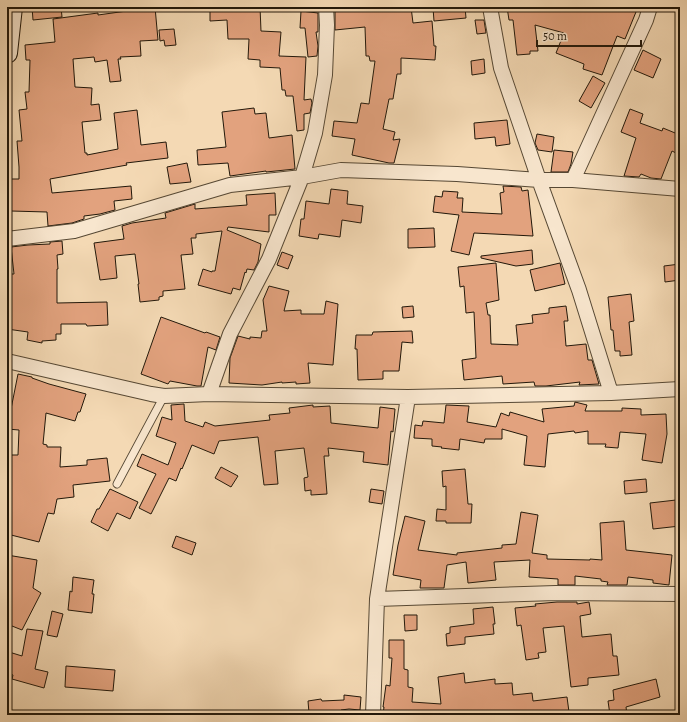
<svg xmlns="http://www.w3.org/2000/svg" width="687" height="722" viewBox="0 0 687 722" font-family="Alegreya,serif">
<style>
.building{fill:#e2a27e;stroke:#22180a}
.lines{fill:none;stroke-linecap:round;stroke-linejoin:round}
.lane-casing{stroke:#564834;stroke-width:9}
.street-casing{stroke:#564834;stroke-width:16}
.secondary-casing{stroke:#22180a;stroke-width:22}
.lane{stroke:#f8e6ce;stroke-width:7}
.street{stroke:#f8e6ce;stroke-width:14}
.secondary{stroke:#f8e6ce;stroke-width:20}
</style>
<rect width="100%" height="100%" fill="#f4d9b4"/>
<filter id="stains"><feTurbulence type="fractalNoise" baseFrequency=".005" numOctaves="4"/><feColorMatrix values="0 0 0 0 .2 0 0 0 0 .09 0 0 0 0 .02 0 0 0 .5 -.17"/></filter>
<radialGradient id="worn" r=".72"><stop offset=".6" stop-color="#630" stop-opacity="0"/><stop offset="1" stop-color="#630" stop-opacity=".3"/></radialGradient>
<path class="building" d="M32,7H61L62,17L33,20Z
M134,7H155L158,40L140,41L141,56L120,57L121,59H118L121,81L110,82L107,60L95,62L94,57L73,59L75,87L92,88L91,105L99,104L101,120L82,122L85,153H87V155L118,149L114,113L137,110L141,145L166,142L168,158L126,163L127,165L50,179L52,193L131,186L132,199L114,201L115,210L100,214L84,216V219L72,223L48,226L47,212L11,211V179H19V167L17,141H22L19,110L27,109L25,92H29L30,60H26L25,45L55,42L53,19L98,13V15L134,10Z
M210,7H260L261,31L281,32L279,56L306,57L304,100L311,99L312,103L310,113L304,114V130L297,131L293,96H286L285,90H282L280,68L260,67V60L248,59L249,39H228L227,20L210,21Z
M335,7H411L413,23L432,21L434,46H436L435,60L401,58V74H397L393,99H389L383,129L395,132L393,140L400,139L394,163H389L352,155L355,139L332,136L334,121L357,123L361,103L369,104L375,61H370L369,56H366L365,27L335,30Z
M448,7H465L466,18L434,21L433,8Z
M507,7H638L625,39L617,36L602,75L583,69L584,64L556,53L564,33L535,25L538,51H530V54L517,55L513,20H509Z
M301,11L318,13V32H316L318,46L317,56L308,57L305,28H300Z
M475,20H484L486,33L477,34Z
M174,29L176,45L165,46L164,40L160,41L159,30Z
M643,50L661,59L653,78L634,70Z
M484,59L485,73L472,75L471,61Z
M593,76L605,83L591,108L579,101Z
M254,108L255,114L266,113L269,138L292,135L295,169L266,172V171L230,176L228,163L198,165L197,150L226,147L222,112Z
M630,109L643,114L640,123L662,131L663,128L680,135V155L672,151L661,179L651,178L641,174L639,177L624,176L636,138L621,132Z
M507,120L510,144L496,146L495,137L475,139L474,123Z
M537,134L554,137L552,152L538,150L535,143Z
M554,150L573,152L571,164L568,172H551Z
M187,163L191,182L170,184L167,167Z
M503,186L521,187L522,191L528,190L533,236L474,233L469,255L451,251L459,215L433,212L435,196L442,197L443,191L458,192L457,198H463L462,212L502,214L500,193L504,192Z
M331,189L348,191L347,204L363,206L361,223L342,220L340,237L319,234L318,239L299,236L301,219H304L306,201L329,204Z
M275,193L276,215H269V232L228,227L227,230L261,244L258,262L254,270L247,269L246,273L245,272L240,290L233,288L231,294L198,285L203,269L212,272V271H215L222,231L196,234V238H191L193,254L181,255L185,289L163,291V296L159,297V300L140,302L138,284H139L135,254L115,256L117,278L100,280L94,243L124,239L122,226L132,223L166,218L165,213L195,204V209L247,205L246,195Z
M434,228L435,247L408,248V229Z
M62,241L63,254L57,255L58,269H57V303L107,302L108,325L87,326L86,324H61V334H56V340L42,341V343L27,340L28,332L7,329V274H14L11,247L28,245L50,244V242Z
M532,250L533,264L516,266L481,258V256Z
M282,252L293,256L288,269L277,265Z
M496,263L499,300L486,303L488,315H490L491,344L518,345L516,325L533,323L532,315L549,313V308L566,306L568,321H564L566,346L586,344L588,360H592L599,384L579,385L580,382L546,386H535L534,382L503,384L502,376L464,380L462,360L476,358L474,312L466,313L464,286L460,287L458,267Z
M560,263L565,284L535,291L530,270Z
M680,264V280L665,282L664,266Z
M269,286L289,291L284,311L301,310V314H324L326,301L338,304L333,365L308,363L310,383L296,384V382L282,383V382L262,385L229,383L230,358L238,336L250,339V337L261,338L262,331H267L263,300Z
M631,294L634,321L629,322L632,355L620,356V351H615L613,330H611L608,297Z
M413,306L414,317L403,318L402,307Z
M161,317L205,333L206,332L220,337L216,350L208,347L201,386H197L170,381L168,384L141,374Z
M412,331L413,343L402,342L399,371H383V379L358,380L357,349H355L356,335H372L373,332Z
M18,374L32,377V378L49,384L86,394L80,412H78L75,421L46,413L43,444L47,445V447H61L60,467L87,465V460L107,458L110,481L73,485L74,497L57,499L54,514L48,513L39,542L7,534V455H18L19,430L7,429V409H11Z
M575,402L587,405L585,411H622V408L641,409V415L666,414L667,434L662,463L642,460L646,434L620,432L618,448L605,447L606,444H588V431L575,433L574,431L548,434L545,467L524,465L527,436L502,429V439H485L484,443L460,439L459,450L441,448L442,447L432,446V439L414,438L415,425L422,426L423,421L444,423L446,405L469,406L467,422L496,427L501,413L509,416L510,412L544,422L542,409L574,406Z
M184,404L185,421L203,427L205,422L215,426L270,420L269,415L290,413L289,408L313,405V407L330,406L331,423L378,428L380,407L395,409L393,432L391,431L388,465L363,462L364,452L328,448L329,456H324L327,494L311,495V490L305,491L304,478L308,477L304,448L275,451L278,484L264,485L258,437L219,441L214,454L192,445L182,469L181,468L176,481L169,478L151,514L139,508L156,474L137,466L142,454L168,465L176,443L156,436L162,417L172,420L171,405Z
M221,467L238,476L231,487L215,478Z
M465,469L468,504H472L471,523H446V521H436L437,509L446,510V486L443,487L442,471Z
M646,479L647,492L625,494L624,481Z
M110,489L138,502L130,519L117,513L108,531L91,522L97,509H99Z
M371,489L384,491L382,504L369,502Z
M676,500L678,512H680V526L653,529L650,503Z
M521,512L538,515L532,553L547,555V559L590,560V559L602,560L600,523L624,521L626,550L672,555L669,585L653,583V580L628,577L627,585H607L608,582L601,581V579L575,576V585H558V579L529,577L530,560L494,562L496,580L468,583L466,562L447,565L444,588H420L421,580L393,575L398,545L405,516L425,521L418,550L457,555V553L502,548V545L516,544Z
M176,536L196,543L192,555L172,547Z
M7,555L37,560L33,588L41,593L22,630L7,624Z
M73,577L94,580L92,594H94L92,613L68,610L70,591L72,592Z
M557,602H577V604L589,602L591,614L580,616L582,637L611,634L613,656H617L619,675L588,678V685L571,687L564,626L543,628L546,652L538,653L539,658L526,660L521,625L517,626L515,608L536,606L535,604Z
M493,607L495,624H493L494,634L465,637V644L447,646L446,634L450,633V627L474,624L473,609Z
M52,611L63,614L57,637L47,635Z
M404,615H417V630L405,631Z
M27,629L43,631L35,669L48,672L44,688L12,679L13,675L7,673V658L9,652L22,656Z
M389,640H404V669L408,670V687L413,688L412,702L441,704L438,677L464,673L465,683L495,679V684L512,683L513,695L532,693L533,701L567,697L569,712L545,715H383L384,707H383L386,685L390,686L392,658H389Z
M66,666L115,670L113,691L65,687Z
M656,679L660,697L626,707L627,715H610L608,701L614,700L613,690Z
M344,695L361,697L360,710L349,709L341,710V715H325V711L309,713L308,701L321,699L322,701L344,700Z"/>
<g class="lines">
<g class="lane-casing">
<path id="lane" d="M117,484L164,396"/>
</g>
<g class="street-casing">
<path id="street" d="M490,7L501,68L539,180L579,290L611,393
M573,180L646,20L650,7
M7,239L74,231L230,185L302,177L341,170L457,174L539,180H573L680,189
M7,361L151,394L164,396L209,394L408,397L611,393L680,389
M209,394L230,334L269,259L302,177L315,133L325,75L327,25L326,7
M377,599L556,593L680,594
M373,715L377,599L408,397"/>
</g>
<g class="secondary-casing">
<path id="secondary" d="M7,53L12,7"/>
</g>
<use href="#lane" class="lane"/>
<use href="#street" class="street"/>
<use href="#secondary" class="secondary"/>
</g>
<rect width="687" height="722" fill="none" stroke="#f4d9b4" stroke-width="24"/>
<rect x="8" y="8" width="671" height="706" fill="none" stroke="#22180a" stroke-width="2"/>
<rect x="12" y="12" width="663" height="698" fill="none" stroke="#22180a"/>
<path d="M537 40v6h104v-6" fill="none" stroke="#22180a" stroke-width="2"/>
<text x="543" y="40" font-size="12" fill="#22180a" stroke="#f8e6ce" stroke-width="3" paint-order="stroke">50 m</text>
<rect width="100%" height="100%" filter="url(#stains)"/>
<rect width="100%" height="100%" fill="url(#worn)"/>
</svg>
